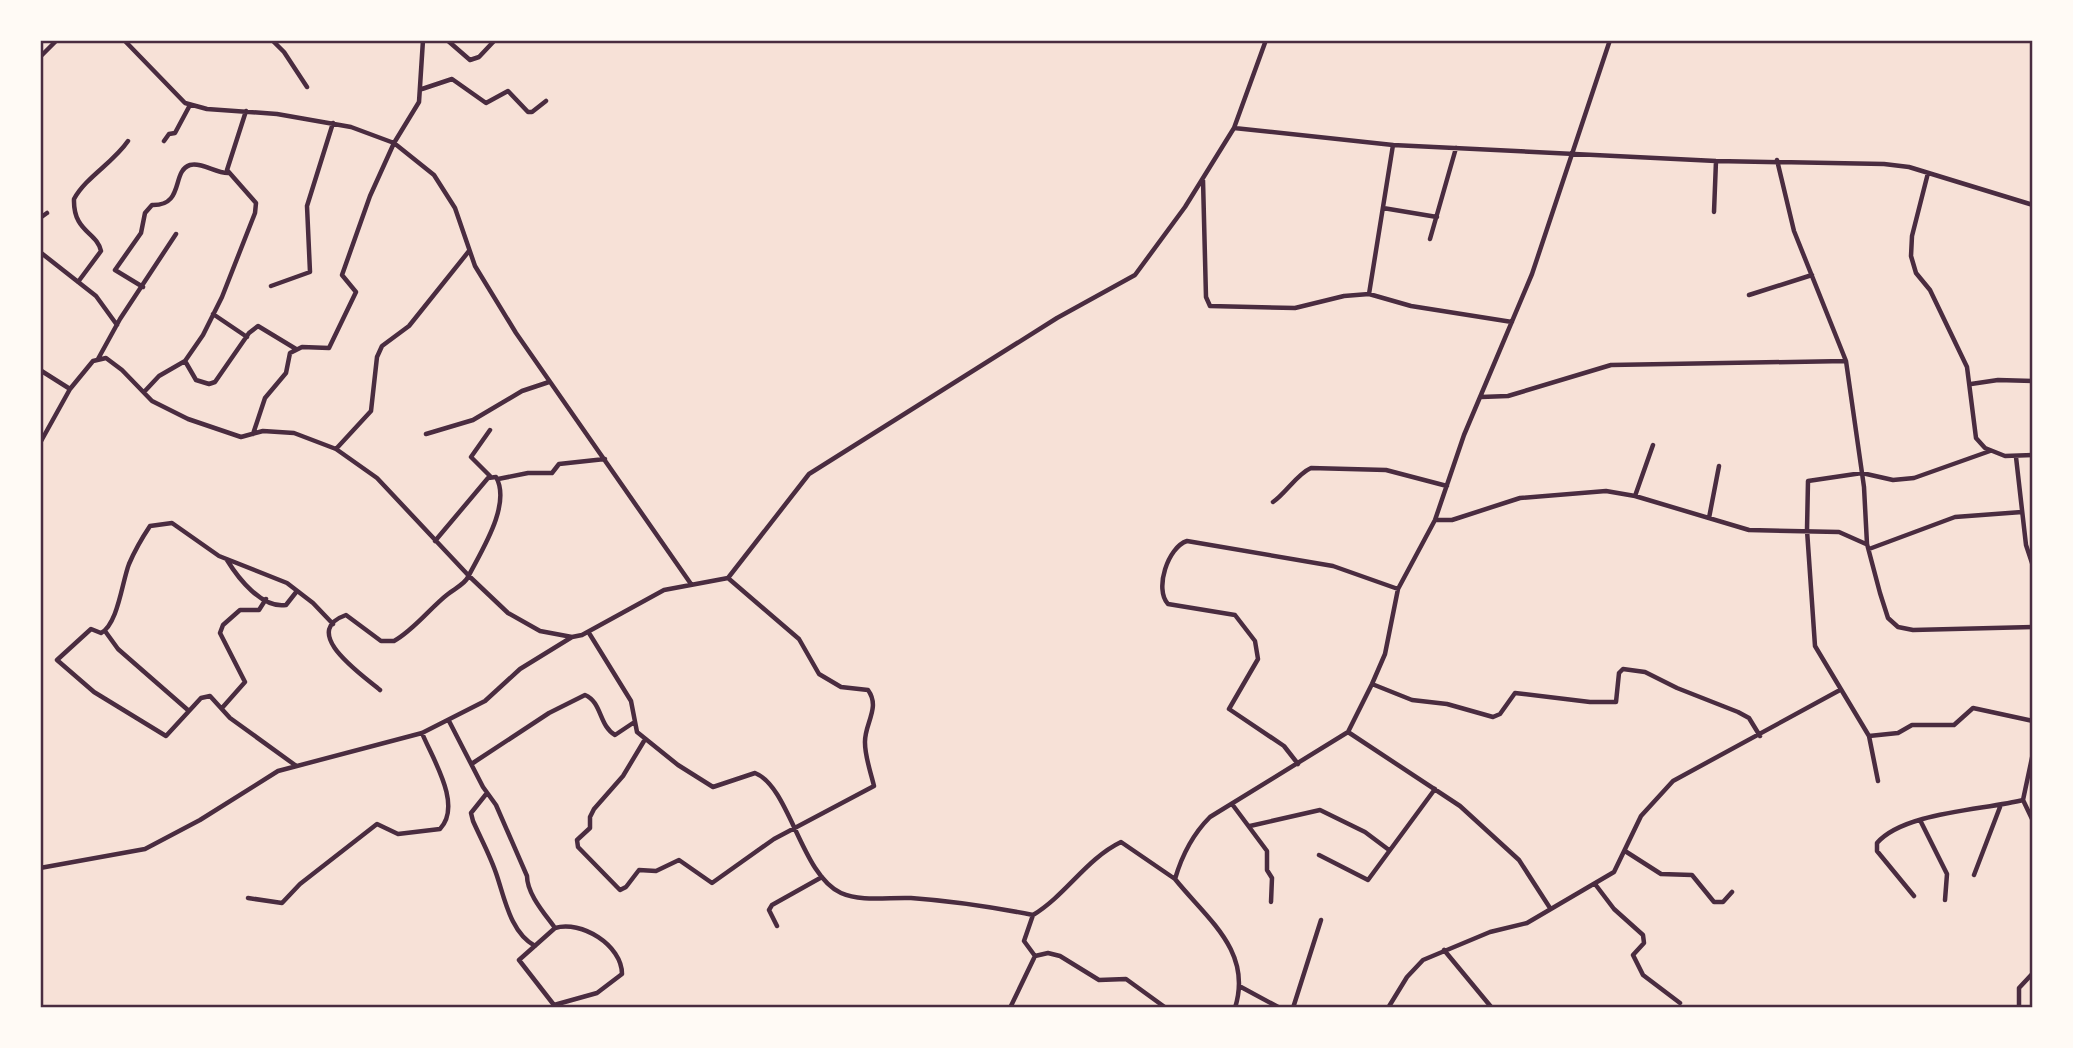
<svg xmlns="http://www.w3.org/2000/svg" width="2073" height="1048" viewBox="0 0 2073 1048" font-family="'Archivo Narrow',sans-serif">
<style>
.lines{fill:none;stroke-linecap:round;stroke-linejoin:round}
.minor{stroke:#4a2c40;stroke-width:4.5}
.neatline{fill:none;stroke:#4a2c40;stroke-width:2.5}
</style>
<rect width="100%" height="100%" fill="#f7e1d7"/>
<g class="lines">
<path class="minor" d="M124,40L185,103L207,109L277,114L351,127L394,143L434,175L455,208L475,266L516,333L691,584
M272,40L284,52L307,87
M447,40L470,60L479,57L495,40
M40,57L57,40
M422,89L452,79L486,103L508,91L528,112H532L546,101
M1234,128L1266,40
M164,141L169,134L175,133L190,105
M1777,160L1794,231L1846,361L1864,487L1867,544L1880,593L1888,618L1898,627L1913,630L2033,627
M1928,173L1912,236L1911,256L1916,273L1930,290L1967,367L1976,438L1985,448L2005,456L2033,455
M1203,180L1206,297L1210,306L1295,308L1344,296L1369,294L1411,306L1512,322
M1383,208L1437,217
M1714,212L1716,161
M40,218L47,213
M1430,239L1456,148
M40,252L96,296L117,325
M78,282L101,251C97,232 73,232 74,199C86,177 113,163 128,141
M271,286L310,272L307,206L333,123
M143,287L115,270L141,233L145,213L152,205C185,206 171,171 190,165C202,162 215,173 228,173
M1369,294L1393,145
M1749,295L1812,275
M213,314L247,337
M98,359L120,319L176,234
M185,361L196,380L209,384L215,382L249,333L258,326L296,349
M40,370L70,389L93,361L106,358L122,370L152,401L188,419L241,437L263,431L294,433L336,449L377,478L469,576L508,613L540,631L572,637L582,635L664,590L728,578L809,474L1057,318L1135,275L1185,207L1234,128L1393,145L1716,161L1884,164L1909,167L2033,205
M1971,384L1998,380L2033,381
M144,392L159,376L185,361L203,335L222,297L255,213L256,203L227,170L246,111
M1481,397L1508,396L1611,365L1846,361
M490,430L471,457L490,476
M253,434L265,398L286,373L290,353L302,347L329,348L356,292L342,275L370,196L394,143L419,102L423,40
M426,434L473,420L522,391L549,382
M40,443L70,389
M336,449L371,411L377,357L382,346L409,326L469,251
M1990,451L1914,478L1893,480L1862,473L1808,481L1807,530L1815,646L1869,736L1898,733L1912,725H1954L1973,708L2033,721
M2016,457L2026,545L2033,566
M498,479L528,473H552L559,464L605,459
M1635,496L1653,445
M1273,502C1286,493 1297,474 1311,468L1386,470L1447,486
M1709,518L1719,466
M1435,520H1452L1520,498L1606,491L1635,496L1749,530L1839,532L1866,544
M1869,549L1955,517L2022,512
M227,560C238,578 262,609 286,605L297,591
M105,631L118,649L189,711
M589,633L631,701L637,732L678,765L713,787L755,773C790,787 801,875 841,893C861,902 889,897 911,898C953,901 992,907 1033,915C1066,895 1086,859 1121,842L1175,879
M1372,684L1412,700L1447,704L1493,717L1500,714L1515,693L1590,702H1616L1619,673L1623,669L1645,672L1677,688L1738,712L1749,718L1760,736
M380,690C364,676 298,632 346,615L381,641H394C414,630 430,608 448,594C454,589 465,584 468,577C480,553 512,505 496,477L488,478L435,541
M222,708L245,682L220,633L223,625L240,610H259L266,599
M449,721L483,787L496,805L527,876C527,894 545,914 555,928C581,920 622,945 622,974L597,993L554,1005L519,960L555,928
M1348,732L1460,806L1519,860L1550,908
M1869,736L1878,781
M644,741L623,776L594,809L590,817V828L577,840L578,847L620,890L626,887L639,870L656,871L679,860L712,883L774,839L874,786C871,773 865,757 865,743C864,724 881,708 868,690L841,687L819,674L799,639L728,578
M2033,753L2023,800L2033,821
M473,763L549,713L585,695C602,702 599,726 615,735L633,723
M1298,764L1284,746L1229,709L1258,659L1255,641L1235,615L1168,604C1154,589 1168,547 1187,541L1333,566L1398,589
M295,765L230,718L210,696L201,698L166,736L94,692L57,660L91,629L101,633C118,624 122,582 129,564C135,550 142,538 150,526L172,523L219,556L287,583L313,603L333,624
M487,793L471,813L473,821C481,839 491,857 497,876C505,900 511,933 535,946
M1232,804L1267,851V870L1272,878L1271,902
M1921,822L1947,874L1945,900
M1250,826L1320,810L1365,832L1389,850
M1625,851L1661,874L1692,875L1714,902H1723L1732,892
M1319,855L1368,880L1435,789
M40,868L145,849L200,820L278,771L422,733L485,701L520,669L572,637
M1974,875L2000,807
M1595,884L1614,909L1643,935L1644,943L1633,955L1643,975L1680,1003
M1914,896L1877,851V843C1904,812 1984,810 2023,800
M248,898L282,903L300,884L377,824L398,834L440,829C463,805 432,758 422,733
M777,926L769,910L772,905L822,877
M1444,950L1492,1008
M1035,956L1048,953L1060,956L1099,980L1126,979L1166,1008
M1241,987L1280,1008
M1010,1008L1035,956L1024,941L1033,915
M1235,1008C1253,951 1207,919 1175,879C1182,855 1192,835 1210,817L1348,732L1372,684L1385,654L1398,589L1435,520L1464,435L1532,274L1610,40
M1293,1008L1321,920
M1388,1008L1407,977L1423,960L1490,932L1527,923L1614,872L1641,816L1673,781L1840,690
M2019,1008V988L2033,973"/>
</g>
<rect width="2073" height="1048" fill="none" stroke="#fffaf5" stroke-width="84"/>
<rect x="42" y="42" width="1989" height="964" class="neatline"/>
</svg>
